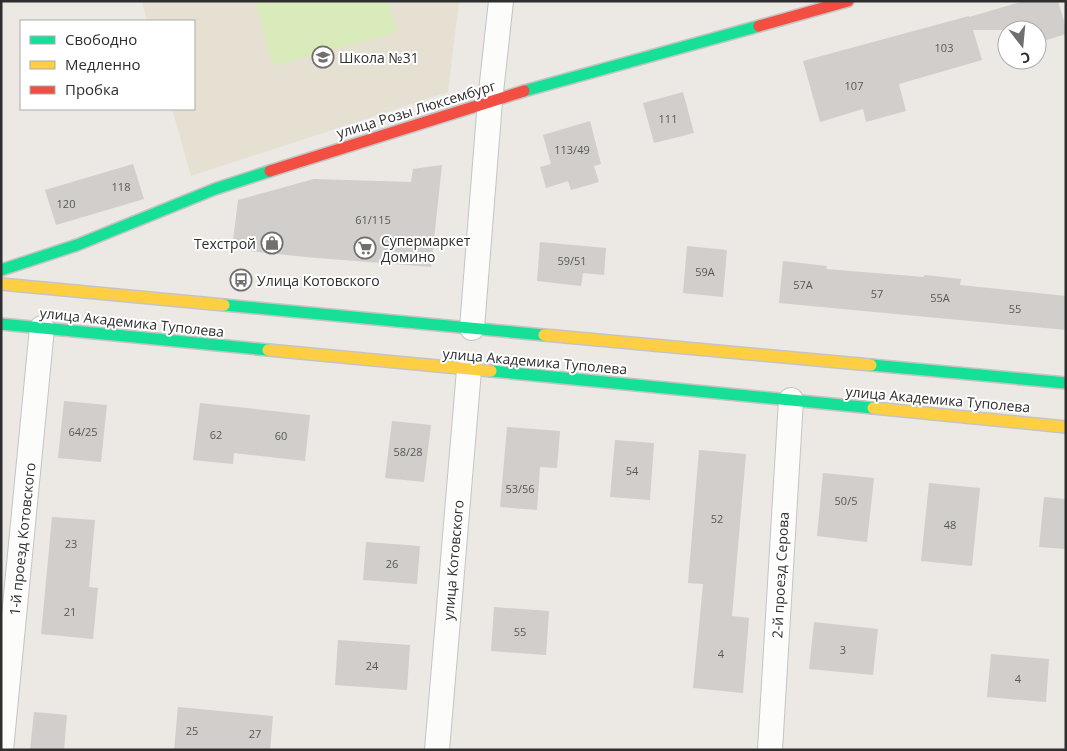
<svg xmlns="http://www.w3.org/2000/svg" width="1067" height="751" viewBox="0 0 1067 751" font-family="'Open Sans',sans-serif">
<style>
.education{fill:#e6e0d3}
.pitch{fill:#d9eabb}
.building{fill:#d1cecb}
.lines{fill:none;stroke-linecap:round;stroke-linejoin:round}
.street-casing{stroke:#c5c4c5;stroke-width:26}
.fast-casing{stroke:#c5c4c5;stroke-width:14}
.slow-casing{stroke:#c5c4c5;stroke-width:14}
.jam-casing{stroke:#c5c4c5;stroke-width:14}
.street{stroke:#fcfcfb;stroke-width:24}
.fast{stroke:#16e098;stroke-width:11}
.slow{stroke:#ffcf43;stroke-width:11}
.jam{stroke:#f24e42;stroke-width:11}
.labels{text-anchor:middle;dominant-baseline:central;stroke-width:4;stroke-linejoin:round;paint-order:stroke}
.number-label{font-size:11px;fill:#585857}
.poi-label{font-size:14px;fill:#2e2e2e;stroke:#fff;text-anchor:start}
.street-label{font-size:14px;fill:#2e2e2e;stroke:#fff}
</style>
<rect width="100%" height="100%" fill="#ece8e4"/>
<path class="education" d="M142,1H459L448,92L191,176L172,109H194V21H147Z"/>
<path class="pitch" d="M255,1H388L397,32L273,66Z"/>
<path class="building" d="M1024,1H1058L1066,28V34L1037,43V30H973L982,60L899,84L906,111L866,122L863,109L820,122L803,61L969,16V17Z
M683,92L694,133L654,143L643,103Z
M590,121L601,164L594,166L599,182L571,190L568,181L546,188L540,167L551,164L543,135Z
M133,164L144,199L56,225L45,190Z
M442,165L431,267L305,257L232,249L238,200L314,179L411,182L413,169Z
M540,242L606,248L604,275L583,273L581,286L537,281Z
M687,246L727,250L723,297L683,293Z
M783,261L827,266L826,269L924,277V275L961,279L960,285L1066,296V330L779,303Z
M64,401L107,405L101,462L58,458Z
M200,403L310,415L305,461L234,453L233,464L193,460Z
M392,421L431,425L424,482L385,478Z
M507,427L560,431L557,468L540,467L537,510L500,507Z
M615,440L654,443L650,500L610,497Z
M699,450L746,454L732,616L749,618L743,693L693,688L703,584L688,583Z
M823,473L874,478L867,542L817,536Z
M929,483L980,488L972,566L921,561Z
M1044,497L1066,499V549L1039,547Z
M52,517L95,520L89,587L98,588L93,639L41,634Z
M366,542L420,546L417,584L363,580Z
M494,607L549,611L546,655L491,651Z
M814,622L878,629L873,675L809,669Z
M338,640L410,645L407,690L335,685Z
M991,654L1049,659L1046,702L987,697Z
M178,707L273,716L270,750H174Z
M34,712L67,715L64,750H30Z"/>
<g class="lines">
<g class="street-casing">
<path id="street" d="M472,328L490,101L501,1
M1,750L42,328
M437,750L469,370
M770,750L791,400"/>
</g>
<g class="fast-casing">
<path id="fast" d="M524,91L759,26
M1,270L77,245L215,189L270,171
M224,305L544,335
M1,324L268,350
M871,365L1066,383
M491,371L873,408"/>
</g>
<g class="slow-casing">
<path id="slow" d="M1,284L224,305
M544,335L871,365
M268,350L491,371
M873,408L1066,427"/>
</g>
<g class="jam-casing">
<path id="jam" d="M759,26L848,1
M270,171L524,91"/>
</g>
<use href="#street" class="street"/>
<use href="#fast" class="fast"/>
<use href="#slow" class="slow"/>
<use href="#jam" class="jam"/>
</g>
<defs>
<g id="school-ring" transform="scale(1.125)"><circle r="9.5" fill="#fff" stroke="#706f6e" stroke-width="1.5"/><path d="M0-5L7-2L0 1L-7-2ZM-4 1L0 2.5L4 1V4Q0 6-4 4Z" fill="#706f6e"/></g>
<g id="shop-ring" transform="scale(1.125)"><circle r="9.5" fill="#fff" stroke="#706f6e" stroke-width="1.5"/><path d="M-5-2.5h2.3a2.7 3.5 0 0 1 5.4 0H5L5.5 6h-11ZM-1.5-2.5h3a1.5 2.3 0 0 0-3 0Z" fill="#706f6e"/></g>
<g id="supermarket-ring" transform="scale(1.125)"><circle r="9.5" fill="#fff" stroke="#706f6e" stroke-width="1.5"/><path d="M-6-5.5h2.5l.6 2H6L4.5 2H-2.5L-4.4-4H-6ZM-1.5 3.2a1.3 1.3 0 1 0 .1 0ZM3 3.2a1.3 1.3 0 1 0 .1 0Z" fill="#706f6e"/></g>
<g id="bus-ring" transform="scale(1.125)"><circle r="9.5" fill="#fff" stroke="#706f6e" stroke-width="1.5"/><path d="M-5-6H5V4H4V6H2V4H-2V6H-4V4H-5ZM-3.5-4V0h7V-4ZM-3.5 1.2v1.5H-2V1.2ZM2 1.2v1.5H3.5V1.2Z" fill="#706f6e"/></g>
</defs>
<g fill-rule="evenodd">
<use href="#school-ring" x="323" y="57"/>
<use href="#shop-ring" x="272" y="243"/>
<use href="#supermarket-ring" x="365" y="248"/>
<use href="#bus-ring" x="241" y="280"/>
</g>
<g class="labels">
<g class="number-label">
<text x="944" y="47">103</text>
<text x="854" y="85">107</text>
<text x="668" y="118">111</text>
<text x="572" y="149">113/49</text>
<text x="121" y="186">118</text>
<text x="66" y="203">120</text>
<text x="373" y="219">61/115</text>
<text x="572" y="260">59/51</text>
<text x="705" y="271">59А</text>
<text x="803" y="284">57А</text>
<text x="877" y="293">57</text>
<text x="940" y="297">55А</text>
<text x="1015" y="308">55</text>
<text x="83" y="431">64/25</text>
<text x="216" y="434">62</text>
<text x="281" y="435">60</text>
<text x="408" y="451">58/28</text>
<text x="632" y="470">54</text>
<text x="520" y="488">53/56</text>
<text x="846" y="500">50/5</text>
<text x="717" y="518">52</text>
<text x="950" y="524">48</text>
<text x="71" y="543">23</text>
<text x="392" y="563">26</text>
<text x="70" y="611">21</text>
<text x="520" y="631">55</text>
<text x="843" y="649">3</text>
<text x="721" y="653">4</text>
<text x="372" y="665">24</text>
<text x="1018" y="678">4</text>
<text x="192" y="730">25</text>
<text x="255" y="733">27</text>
</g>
<g class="poi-label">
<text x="339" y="57">Школа №31</text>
<text x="381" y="240">Супермаркет<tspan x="381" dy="16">Домино</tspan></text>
<text x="256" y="243" text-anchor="end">Техстрой</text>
<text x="257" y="280">Улица Котовского</text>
</g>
<g class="street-label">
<text transform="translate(416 109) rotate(-17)">улица Розы Люксембург</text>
<text transform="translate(132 322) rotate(6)">улица Академика Туполева</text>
<text transform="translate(535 361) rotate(5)">улица Академика Туполева</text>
<text transform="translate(938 399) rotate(5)">улица Академика Туполева</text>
<text transform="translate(22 539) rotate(-84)">1-й проезд Котовского</text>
<text transform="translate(453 560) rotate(-85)">улица Котовского</text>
<text transform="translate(780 575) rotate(-87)">2-й проезд Серова</text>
</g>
</g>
<rect width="1067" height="751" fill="none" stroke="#2e2e2e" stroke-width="5"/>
<rect x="20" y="20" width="175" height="90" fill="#ffffff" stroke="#ababab"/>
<rect x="30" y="36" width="25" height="8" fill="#16e098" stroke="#ababab"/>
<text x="65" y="45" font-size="15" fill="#2e2e2e">Свободно</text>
<rect x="30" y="61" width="25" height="8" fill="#ffcf43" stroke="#ababab"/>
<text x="65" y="70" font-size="15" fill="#2e2e2e">Медленно</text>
<rect x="30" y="86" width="25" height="8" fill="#f24e42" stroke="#ababab"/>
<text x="65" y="95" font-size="15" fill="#2e2e2e">Пробка</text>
<g transform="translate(1022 45) rotate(164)"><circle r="24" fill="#ffffff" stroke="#ababab"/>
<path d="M0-4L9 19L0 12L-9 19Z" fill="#706f6e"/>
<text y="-8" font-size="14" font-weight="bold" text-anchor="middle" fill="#2e2e2e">С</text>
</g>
</svg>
